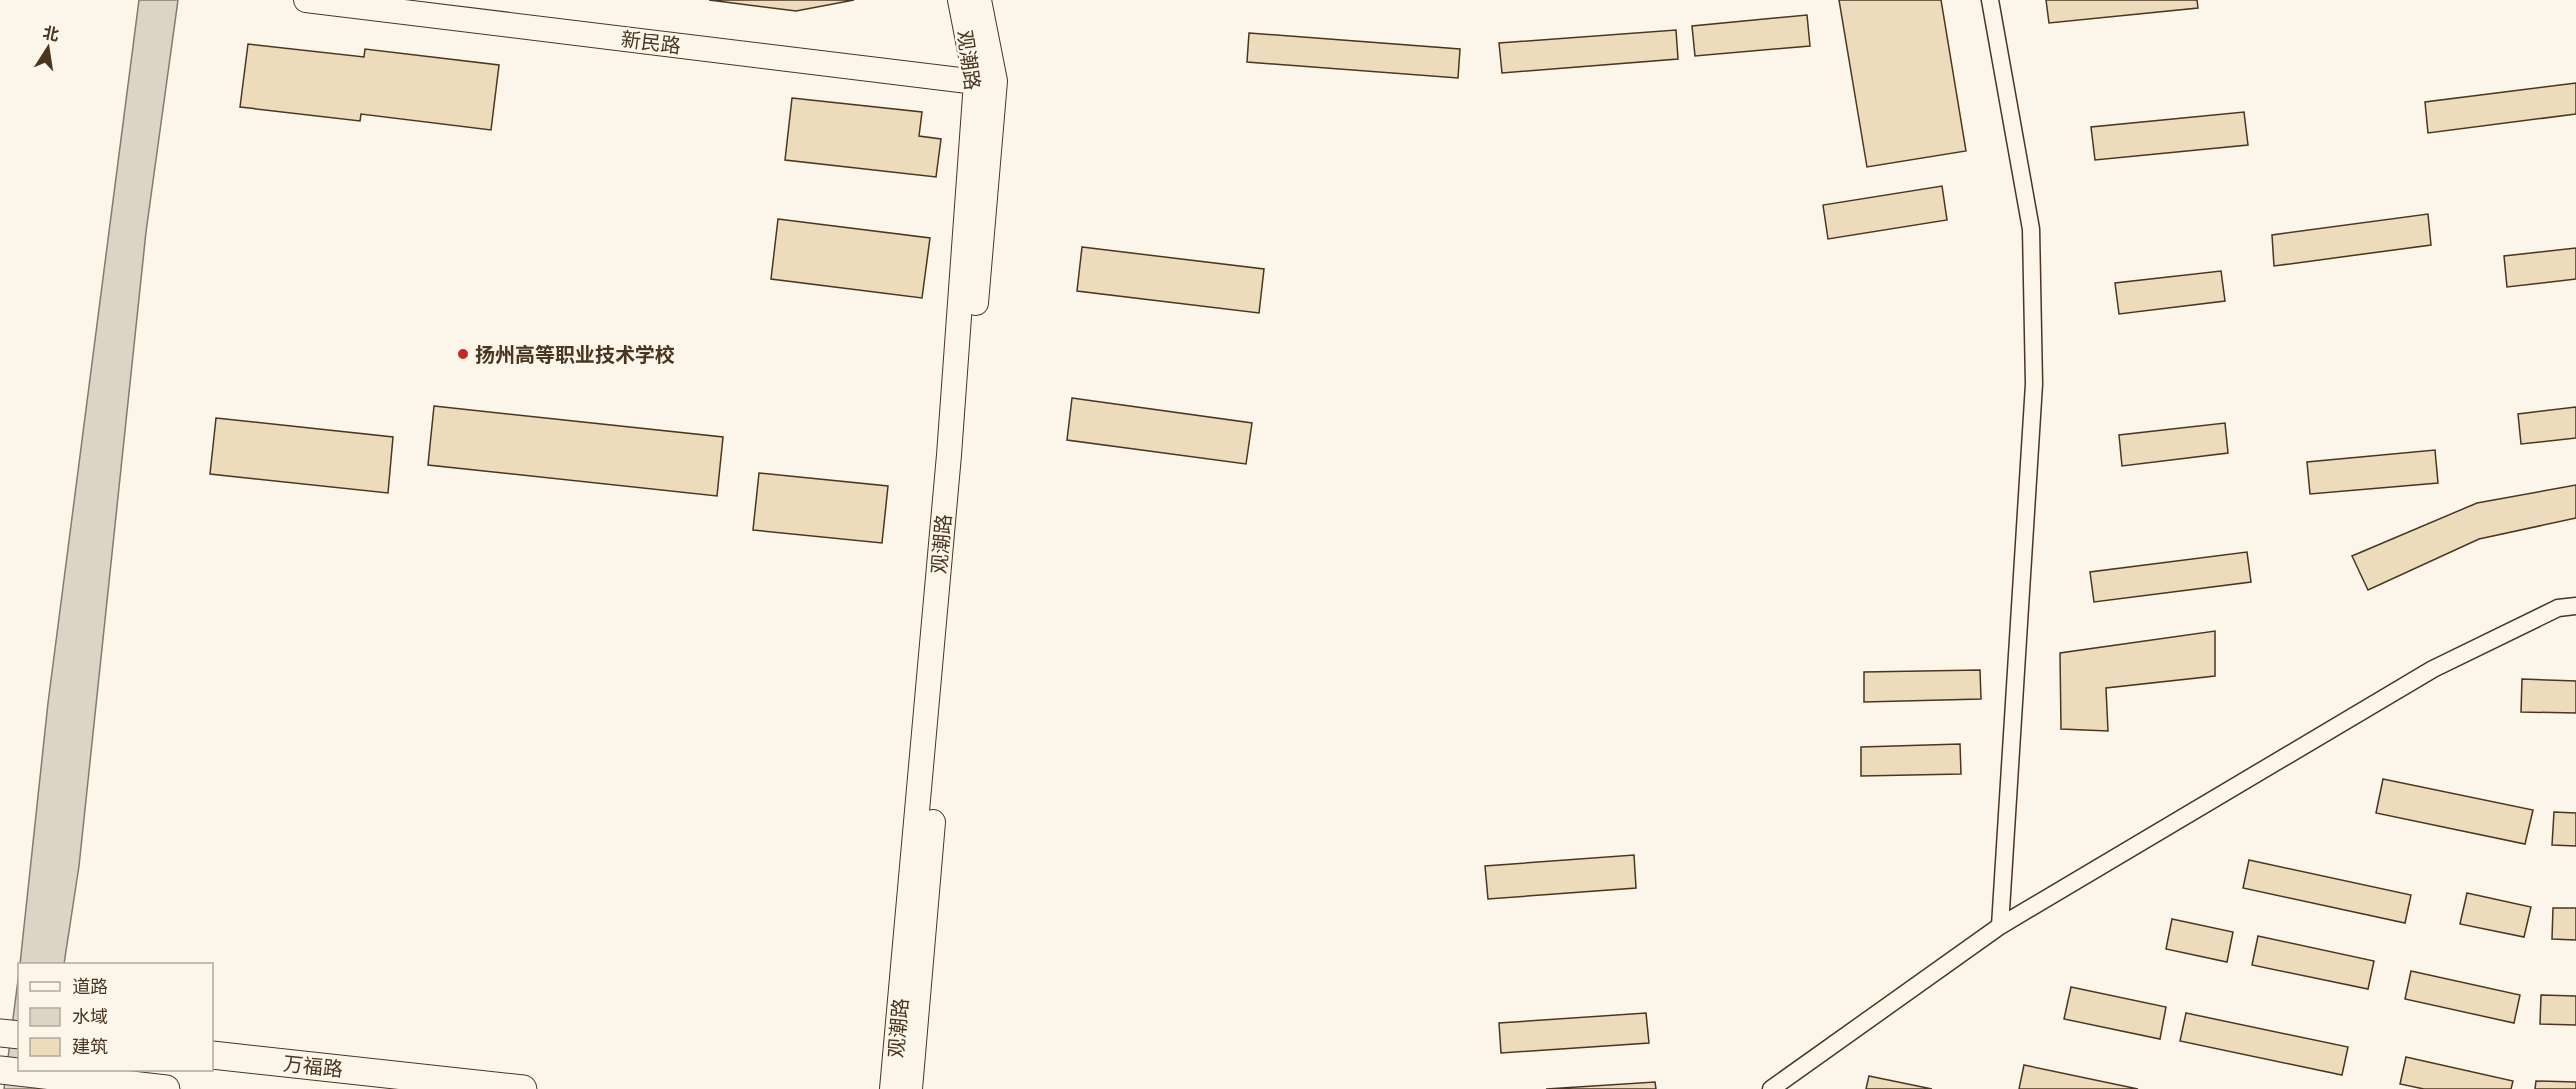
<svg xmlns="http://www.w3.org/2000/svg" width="2576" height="1089" viewBox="0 0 2576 1089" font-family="Merriweather,'Noto Sans SC',serif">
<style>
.water{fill:#dcd4c6;stroke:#887966;stroke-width:1.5}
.building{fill:#ecdcbc;stroke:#4a3520;stroke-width:1.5}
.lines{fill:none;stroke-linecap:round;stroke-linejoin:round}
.street-casing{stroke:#4a3520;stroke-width:19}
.secondary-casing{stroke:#4a3520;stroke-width:26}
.primary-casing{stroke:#4a3520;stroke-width:29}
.street{stroke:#fbf6e9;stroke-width:16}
.secondary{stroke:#fbf6e9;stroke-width:24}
.primary{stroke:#fbf6e9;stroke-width:27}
.poi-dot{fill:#c62828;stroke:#fbf6e9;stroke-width:2}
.labels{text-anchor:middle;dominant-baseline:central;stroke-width:4.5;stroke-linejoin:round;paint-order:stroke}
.street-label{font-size:20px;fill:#4a3520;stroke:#fbf6e9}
.poi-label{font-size:20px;font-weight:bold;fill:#4a3520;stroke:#fbf6e9;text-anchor:start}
</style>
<rect width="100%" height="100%" fill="#fbf6e9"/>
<path class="water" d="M139,0H178L146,232L79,866L64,964H20L48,703Z
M19,972L20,1070H47L44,1089H4Z"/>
<path class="building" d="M709,0H854L796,11Z
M1839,0H1941L1966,151L1867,167Z
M2046,0H2197L2198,8L2049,23Z
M1807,15L1810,46L1695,56L1692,26Z
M1676,30L1678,59L1502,73L1499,43Z
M1249,33L1460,49L1458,78L1247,62Z
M248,44L364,57L365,49L499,65L491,130L361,114L360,121L240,107Z
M2576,83V114L2428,133L2425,102Z
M792,98L922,112L919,136L941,139L936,177L785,160Z
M2244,112L2248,145L2095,160L2091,127Z
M1942,186L1947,220L1828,239L1823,205Z
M2428,214L2431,245L2274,266L2272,235Z
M778,219L930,238L922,298L771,279Z
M1082,247L1264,269L1259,313L1077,291Z
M2576,248V279L2507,287L2504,256Z
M2221,271L2225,301L2119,314L2115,283Z
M1072,398L1252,423L1246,464L1067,440Z
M434,406L723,437L717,496L428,465Z
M2576,407V438L2521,444L2518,414Z
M216,418L393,437L388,493L210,474Z
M2225,423L2228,453L2122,466L2119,435Z
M2435,450L2438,483L2310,494L2307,462Z
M759,473L888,486L882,543L753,530Z
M2576,485V518L2479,539L2368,590L2352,556L2477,503Z
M2247,552L2251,582L2094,602L2090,572Z
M2215,631V676L2106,688L2108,731L2061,729L2060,653Z
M1980,670L1981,699L1864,702V672Z
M2522,679L2576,681V713L2521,712Z
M1960,744L1961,774L1861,776V747Z
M2383,779L2533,810L2525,844L2376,813Z
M2554,812L2576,813V846L2552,845Z
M1634,855L1636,888L1488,899L1485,866Z
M2249,860L2411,895L2405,923L2243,888Z
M2467,893L2531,907L2524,937L2460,924Z
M2553,908H2576V940L2552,939Z
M2172,919L2233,932L2227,962L2166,949Z
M2258,936L2374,961L2368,989L2252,965Z
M2411,971L2520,995L2514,1023L2405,999Z
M2071,987L2166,1007L2160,1039L2064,1019Z
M2541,995L2576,996V1025L2540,1024Z
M1646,1013L1649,1043L1501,1053L1499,1023Z
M2186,1013L2348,1047L2342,1075L2180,1041Z
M2406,1057L2513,1081L2511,1089H2424L2400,1084Z
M2024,1065L2138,1089H2019Z
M1869,1076L1932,1089H1866Z
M2536,1081L2576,1082V1089H2535Z
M1655,1082L1656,1089H1546Z"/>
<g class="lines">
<g class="street-casing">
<path id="street" d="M1990,0L2031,229L2034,384L2000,926
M1771,1089L2000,926L2433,669L2558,608L2576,606"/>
</g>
<g class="secondary-casing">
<path id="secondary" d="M306,0L976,82L989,81
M976,303L995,81L979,0
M892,1089L949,455L976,82L960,0
M910,1089L933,822"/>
</g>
<g class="primary-casing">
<path id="primary" d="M0,1033L20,1035
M212,1055L523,1089
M0,1070L166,1089"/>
</g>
<use href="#street" class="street"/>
<use href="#secondary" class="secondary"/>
<use href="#primary" class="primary"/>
</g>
<circle class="poi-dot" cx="463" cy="354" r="6"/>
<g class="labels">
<g class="street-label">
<text transform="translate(651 42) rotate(7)">新民路</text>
<text transform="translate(969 60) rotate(82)">观潮路</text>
<text transform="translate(941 544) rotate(-85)">观潮路</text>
<text transform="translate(898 1028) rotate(-85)">观潮路</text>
<text transform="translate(313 1066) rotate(6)">万福路</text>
</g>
<g class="poi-label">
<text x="475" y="354">扬州高等职业技术学校</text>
</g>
</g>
<rect x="18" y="963" width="195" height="108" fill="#fbf6e9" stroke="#b4a999" stroke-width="1.5"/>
<rect x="30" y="982" width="30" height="9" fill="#fbf6e9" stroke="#b4a999" stroke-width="1.5"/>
<text x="72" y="993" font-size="18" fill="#4a3520">道路</text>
<rect x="30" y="1008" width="30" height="18" fill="#dcd4c6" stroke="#b4a999" stroke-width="1.5"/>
<text x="72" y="1023" font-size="18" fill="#4a3520">水域</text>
<rect x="30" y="1038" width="30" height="18" fill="#ecdcbc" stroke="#b4a999" stroke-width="1.5"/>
<text x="72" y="1053" font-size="18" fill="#4a3520">建筑</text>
<g transform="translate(48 48) rotate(12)" stroke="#fbf6e9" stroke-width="4.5" paint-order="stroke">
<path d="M0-4.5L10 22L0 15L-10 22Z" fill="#4a3520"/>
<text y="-9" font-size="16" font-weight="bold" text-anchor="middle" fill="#4a3520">北</text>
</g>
</svg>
